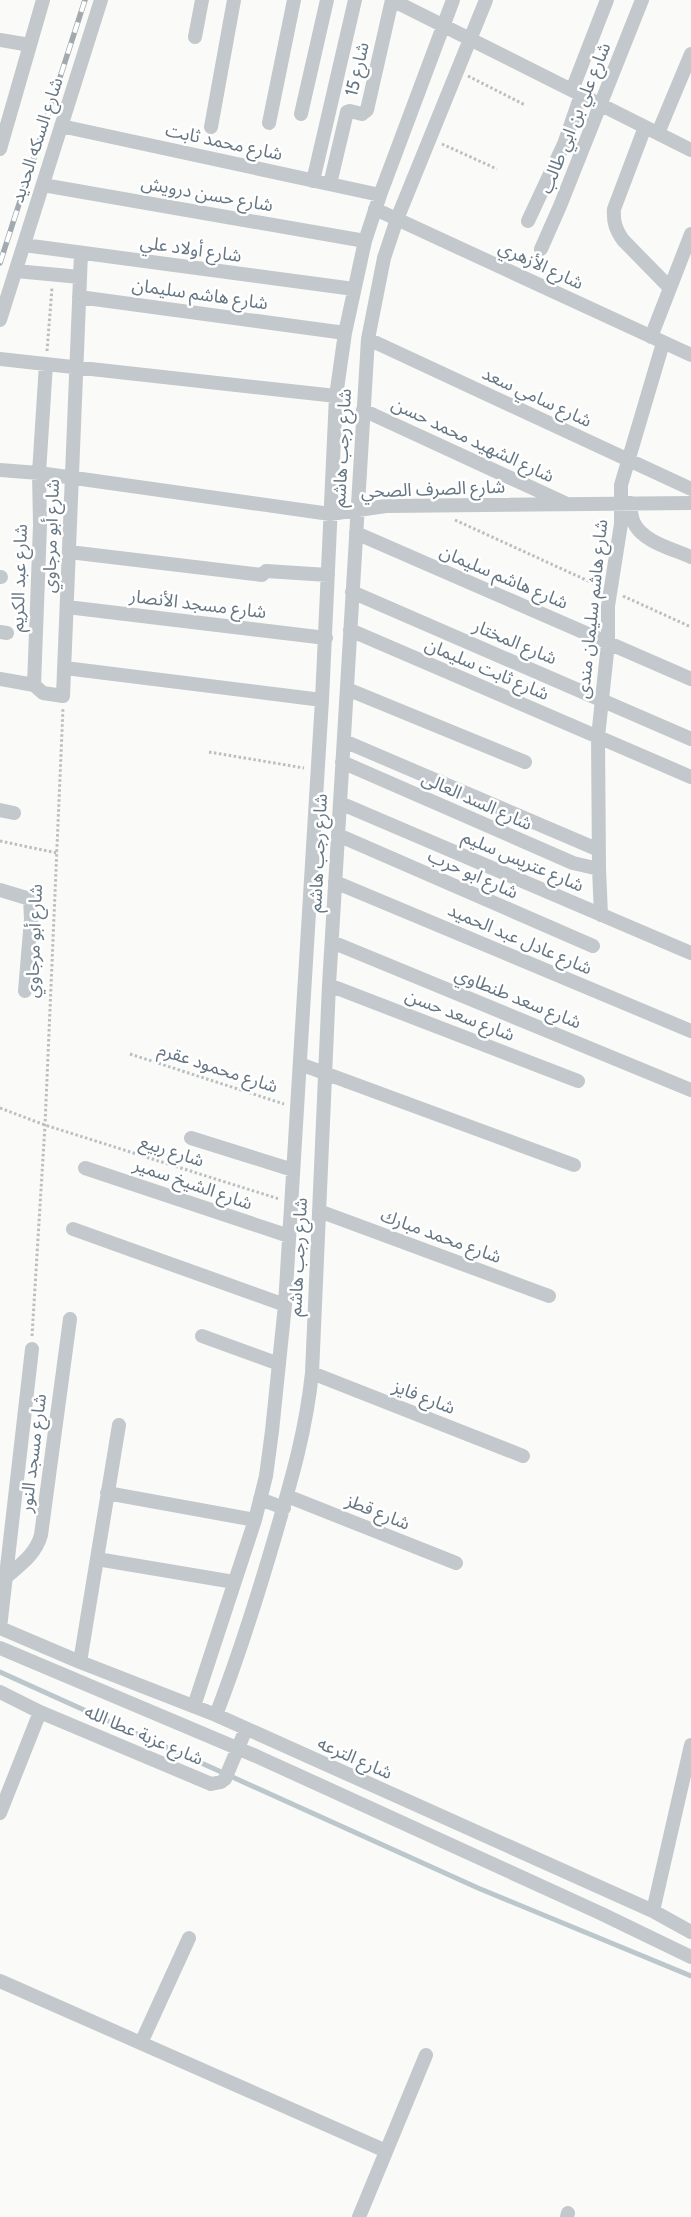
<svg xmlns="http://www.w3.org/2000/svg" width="691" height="2217" viewBox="0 0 691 2217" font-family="Cabin,'Noto Sans Arabic',sans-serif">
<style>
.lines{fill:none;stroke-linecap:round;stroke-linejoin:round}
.stream{stroke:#bbc7cb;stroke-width:5}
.path{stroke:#bbbfc2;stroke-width:3;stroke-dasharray:2.5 2.5;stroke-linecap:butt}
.minor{stroke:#c3c8cc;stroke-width:14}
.rail-casing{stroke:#a2aab0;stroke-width:5.5}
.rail{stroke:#fff;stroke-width:4;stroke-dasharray:11;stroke-linecap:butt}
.labels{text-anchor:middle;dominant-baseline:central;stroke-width:5;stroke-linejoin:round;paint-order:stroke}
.street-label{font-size:18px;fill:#657683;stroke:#fff}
</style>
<rect width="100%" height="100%" fill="#fafaf8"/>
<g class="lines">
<path class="stream" d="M0,1672L478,1888L691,1976"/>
<path class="path" d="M468,76L525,105
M442,144L497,169
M47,351L52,288
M455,520L597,585
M623,596L691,627
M209,752L304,768
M0,841L57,853
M130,1054L284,1104
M0,1108L45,1125L279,1199
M32,1336L45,1125L63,708"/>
<path class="minor" d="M392,0L691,150
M195,37L202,0
M0,40L30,45
M572,90L607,0
M301,114L327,0
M269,123L294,0
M61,126L380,195
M211,127L234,0
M645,127L614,209C613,222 616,230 623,240L670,288
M658,133L691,54
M0,149L43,0
M313,181L355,0
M330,184L347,112L350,111L362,114L367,110L392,0
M43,185L365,241
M375,209L691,355
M528,221L564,144L581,95
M24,245L354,289
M541,249L560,206L642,0
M16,271L80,277
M79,297L345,333
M0,320L101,0
M651,337L691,234
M368,339L691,489
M0,359L336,396
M363,410L565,503
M0,470L39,473L330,514L386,506L691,503
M630,503C631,510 631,517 634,523C643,542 673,549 691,557
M356,533L691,679
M69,552L262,575L266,571L328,575
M0,577H1
M352,592L691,739
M67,607L326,638
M350,630L691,777
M0,632L7,633
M65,668L322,700
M0,679L34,685L43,693L63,696L81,253
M34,685L40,525L39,473L46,364
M347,689L525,762
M344,741L599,850
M342,762L573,863L599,869
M340,803L691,953
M0,810L14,813
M338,835L593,946
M335,882L691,1031
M0,890L30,899L31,919L25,991
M601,915L599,869L598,737L608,643V606L621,524V485L663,343
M332,942L691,1090
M329,985L578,1081
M300,1064L574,1165
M191,1138L293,1170
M85,1168L289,1236
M319,1211L549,1296
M73,1229L285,1305
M202,1336L279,1364
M312,1373L523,1456
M107,1493L255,1520
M287,1496L456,1563
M260,1499L284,1508
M97,1559L234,1582
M5,1578C20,1565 36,1554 41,1535L70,1319
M0,1628L80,1662L216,1715L653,1911L691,1932
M0,1628L32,1349
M0,1648L256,1756L600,1913L691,1957
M80,1662L119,1425
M0,1692L40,1712L211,1784L221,1782L225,1779L246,1729
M194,1706L255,1520L266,1476L272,1431L285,1305L322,700L336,396L345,333L365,241L380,195L453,0
M216,1715C239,1655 258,1595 276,1533C292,1478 306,1430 312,1373L329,985L368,339L384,258L397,219L486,0
M0,1813L40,1712
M653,1911L691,1745
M0,1981L386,2151
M141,2043L189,1938
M359,2217L426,2055
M567,2217L568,2213"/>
<g class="rail-casing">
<path id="rail" d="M0,263L85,0"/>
</g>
<use href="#rail" class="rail"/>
</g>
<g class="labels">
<g class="street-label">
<text transform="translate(357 69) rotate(-77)">شارع 15</text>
<text transform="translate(575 118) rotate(-68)">شارع علي بن ابي طالب</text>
<text transform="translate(37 140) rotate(-72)">شارع السكه الحديد</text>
<text transform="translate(224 142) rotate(12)">شارع محمد ثابت</text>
<text transform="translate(207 194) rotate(10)">شارع حسن درويش</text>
<text transform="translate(191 249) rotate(8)">شارع أولاد علي</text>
<text transform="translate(541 265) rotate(25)">شارع الأزهري</text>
<text transform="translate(200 294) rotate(8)">شارع هاشم سليمان</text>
<text transform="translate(537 397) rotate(25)">شارع سامي سعد</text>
<text transform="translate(473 440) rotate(25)">شارع الشهيد محمد حسن</text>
<text transform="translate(342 448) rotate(-87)">شارع رجب هاشم</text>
<text transform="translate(433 489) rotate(-2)">شارع الصرف الصحي</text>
<text transform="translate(51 536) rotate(-88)">شارع أبو مرجاوي</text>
<text transform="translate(504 577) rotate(23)">شارع هاشم سليمان</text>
<text transform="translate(19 578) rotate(-88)">شارع عبد الكريم</text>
<text transform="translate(198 604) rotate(7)">شارع مسجد الأنصار</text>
<text transform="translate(592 609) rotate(-84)">شارع هاشم سليمان مندى</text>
<text transform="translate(515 642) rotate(23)">شارع المختار</text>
<text transform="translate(487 669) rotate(23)">شارع ثابت سليمان</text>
<text transform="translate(477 801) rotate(24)">شارع السد العالى</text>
<text transform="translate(318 853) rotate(-87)">شارع رجب هاشم</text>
<text transform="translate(523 861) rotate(23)">شارع عتريس سليم</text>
<text transform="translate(473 874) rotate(24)">شارع ابو حرب</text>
<text transform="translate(520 939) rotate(23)">شارع عادل عبد الحميد</text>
<text transform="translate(34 941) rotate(-88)">شارع أبو مرجاوي</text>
<text transform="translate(518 998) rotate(22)">شارع سعد طنطاوي</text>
<text transform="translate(460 1015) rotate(21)">شارع سعد حسن</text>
<text transform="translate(218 1068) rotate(18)">شارع محمود عقرم</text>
<text transform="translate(172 1151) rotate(18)">شارع ربيع</text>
<text transform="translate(193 1184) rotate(19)">شارع الشيخ سمير</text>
<text transform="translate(441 1236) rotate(20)">شارع محمد مبارك</text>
<text transform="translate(298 1257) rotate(-87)">شارع رجب هاشم</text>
<text transform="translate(424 1397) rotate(21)">شارع فايز</text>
<text transform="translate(33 1453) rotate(-83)">شارع مسجد النور</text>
<text transform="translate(378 1512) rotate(22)">شارع قطز</text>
<text transform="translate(144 1735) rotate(23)">شارع عزبة عطا الله</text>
<text transform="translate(355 1758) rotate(24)">شارع الترعه</text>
</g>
</g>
</svg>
